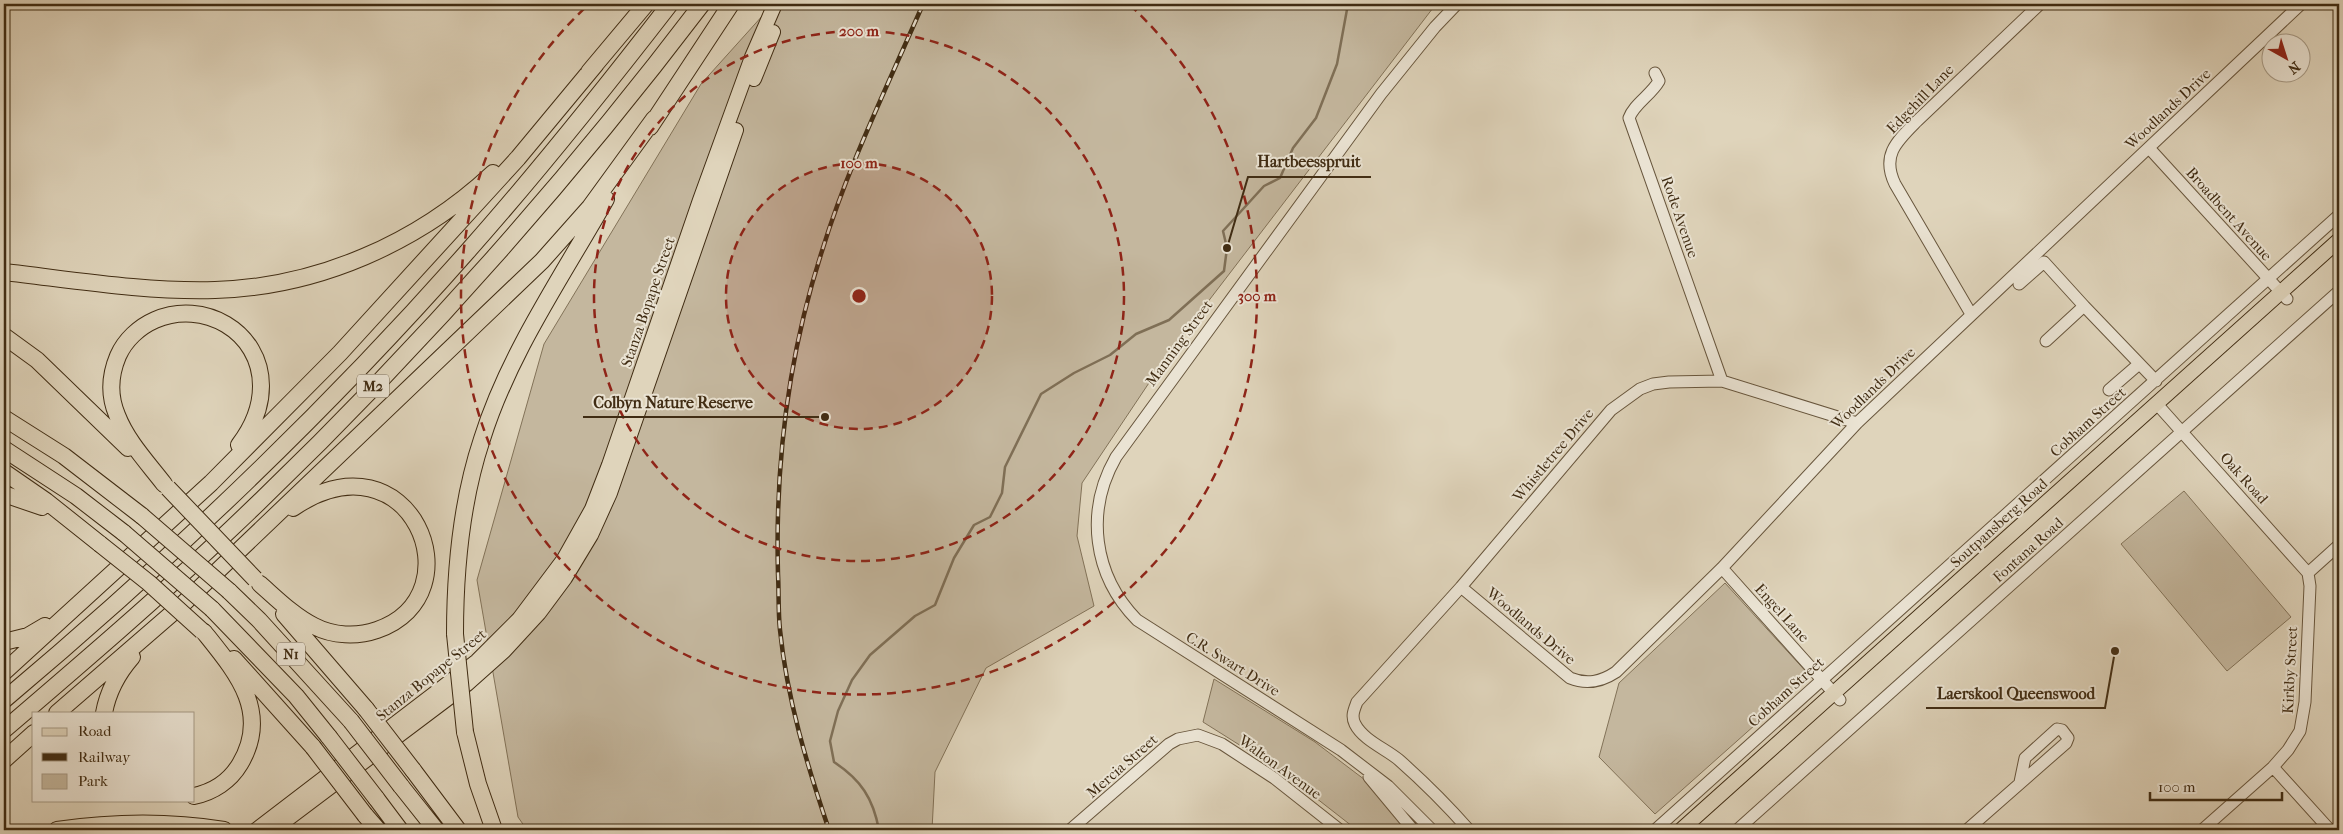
<svg xmlns="http://www.w3.org/2000/svg" width="2343" height="834" viewBox="0 0 2343 834" font-family="'IM FELL French Canon',serif">
<style>
.green{fill:#c4b79e;stroke:#827258}
.lines{fill:none;stroke-linecap:round;stroke-linejoin:round}
.stream{stroke:#7f6f56;stroke-width:2.5}
.minor-casing{stroke:#68563d;stroke-width:13}
.major-casing{stroke:#402c13;stroke-width:16}
.highway-casing{stroke:#402c13;stroke-width:18}
.minor{stroke:#eae3d3;stroke-width:11}
.major{stroke:#dfd4bb;stroke-width:14}
.highway{stroke:#dfd4bb;stroke-width:16}
.rail-casing{stroke:#402c13;stroke-width:4.5}
.rail{stroke:#eae3d3;stroke-width:2.5;stroke-dasharray:8;stroke-linecap:butt}
.highway-bridge-casing{stroke:#402c13;stroke-width:18;stroke-linecap:butt}
.highway-bridge{stroke:#dfd4bb;stroke-width:16}
.ring{fill:none;stroke:#8f2418;stroke-width:2.5;stroke-dasharray:9 6}
.labels{text-anchor:middle;dominant-baseline:central;stroke-width:4;stroke-linejoin:round;paint-order:stroke}
.shield{fill:#eae3d3;stroke:#73634d;stroke-width:1}
.shield-label{font-size:14px;font-weight:bold;fill:#402c13}
.street-label{font-size:15px;fill:#402c13;stroke:#eae3d3}
.centre{fill:#8f2418;stroke:#eae3d3;stroke-width:2.5}
.ring-label{font-size:15px;text-anchor:middle;font-weight:bold;fill:#8f2418;stroke:#eae3d3;stroke-width:4;stroke-linejoin:round;paint-order:stroke}
.leader{fill:none;stroke:#402c13;stroke-width:2}
.callout-dot{fill:#402c13;stroke:#eae3d3;stroke-width:2}
.callout-label{font-size:16px;text-anchor:middle;font-weight:bold;fill:#402c13;stroke:#eae3d3;stroke-width:4;stroke-linejoin:round;paint-order:stroke}
</style>
<rect width="100%" height="100%" fill="#dfd4bb"/>
<filter id="stains"><feTurbulence type="fractalNoise" baseFrequency=".004" numOctaves="4"/><feColorMatrix values="0 0 0 0 .2 0 0 0 0 .09 0 0 0 0 .02 0 0 0 .5 -.17"/></filter>
<radialGradient id="worn" r=".72"><stop offset=".6" stop-color="#630" stop-opacity="0"/><stop offset="1" stop-color="#630" stop-opacity=".3"/></radialGradient>
<path class="green" d="M773,4H1436L1171,350L1082,483L1077,536L1094,606L986,668L935,772L932,830H527L518,817L477,580L544,344L701,84Z
M2184,491L2291,617L2227,671L2121,544Z
M1725,583L1810,676L1655,814L1599,757L1619,683Z
M1214,679L1315,742L1369,783L1406,830H1357L1284,773L1203,722Z"/>
<g class="lines">
<path class="stream" d="M879,830C873,798 861,780 834,762L830,741L838,711L852,680L870,655L915,616L935,605L954,558L974,525L990,517L1002,493L1005,467L1041,394L1074,373L1110,355L1136,334L1169,320L1224,271L1227,248L1223,231L1264,186L1280,178L1293,148L1316,118L1337,64L1348,4"/>
<g class="minor-casing">
<path id="minor" d="M1655,73L1659,81C1651,95 1634,104 1629,118L1722,381
M2149,148L2287,299
M2019,284L2044,262L2084,306
M1971,314L1895,184C1881,155 1897,141 1917,121L2040,4
M2046,341L2084,306L2156,381
M2109,390L2139,364
M2156,403L2308,573
M1722,568L1840,700
M2308,573L2339,545
M1461,587L1570,678C1587,685 1601,682 1616,672L1722,568L1857,423L2301,4
M2273,767L2330,830
M1369,777L1413,830
M1070,830L1169,744L1178,739L1198,735L1222,744L1274,778L1340,830
M1432,830L1388,786L1341,750L1137,620C1093,575 1085,511 1116,457L1381,94L1435,27L1457,4
M1469,830C1447,805 1424,782 1399,760C1386,749 1363,740 1355,724C1351,716 1354,710 1357,702L1461,587L1611,410L1640,389L1653,384L1669,382L1722,381L1857,423
M1655,830L2339,215
M1737,830L2339,291
M1967,830L2066,743L2068,738L2062,730L2057,729L2025,758L2020,782
M2202,830L2273,767L2288,750L2300,731L2305,702L2310,586L2308,573"/>
</g>
<g class="major-casing">
<path id="major" d="M754,79L773,32
M256,830L477,661L519,619L564,559L592,509L609,465L700,200L752,57L775,4
M273,830L467,684L504,651L539,613L565,578L591,535L610,493L736,130
M1681,830L2339,240"/>
</g>
<g class="highway-casing">
<path id="highway" d="M589,72L646,4
M650,127L731,4
M4,272C74,280 145,292 215,290C318,287 418,243 493,173
M4,336L37,360L128,448
M4,418L64,456L142,516
M4,449L76,496L124,533
M4,472L46,501L100,544
M164,484C147,462 127,441 117,415C109,396 110,375 118,356C125,340 139,327 155,320C203,299 261,331 261,386C261,408 252,428 239,445
M4,494L42,507
M260,584C277,599 294,616 314,626C333,636 357,637 377,630C479,595 410,428 293,508
M229,591L259,620L351,721
M212,609L296,696L329,737
M284,614L366,709
M455,634C455,568 461,502 482,439C509,353 562,277 606,199
M4,642L28,636L45,626
M234,659L313,747
M4,672L211,483L340,353L518,158L596,64
M4,700C168,562 325,413 467,252C538,172 605,88 670,4
M57,713L184,603L542,261L590,207L654,119
M104,713C108,691 118,673 132,657
M4,730C81,664 158,598 232,528C402,367 560,191 702,4
M465,732L478,784L494,830
M4,760L34,733
M413,770L458,830
M401,786L436,830
M194,796C213,792 230,781 240,764C271,712 236,672 204,632
M376,798L400,830
M365,815L378,830
M57,830C112,822 169,821 224,830"/>
</g>
<use href="#minor" class="minor"/>
<use href="#major" class="major"/>
<use href="#highway" class="highway"/>
<g class="rail-casing">
<path id="rail" d="M829,830C807,765 787,699 780,630C778,611 779,592 778,574C775,464 788,356 822,251C848,166 888,85 923,4"/>
</g>
<use href="#rail" class="rail"/>
<g class="highway-bridge-casing">
<path id="highway-bridge" d="M168,488L255,579
M142,516L229,591
M124,533L212,609
M100,544L149,583L202,631
M455,634L465,732
M366,709L413,770
M351,721L401,786
M329,737L376,798
M313,747L365,815"/>
</g>
<use href="#highway-bridge" class="highway-bridge"/>
</g>
<circle cx="859" cy="296" r="133" fill="#8f2418" fill-opacity=".12"/>
<g class="ring">
<circle cx="859" cy="296" r="133"/>
<circle cx="859" cy="296" r="265"/>
<path d="M1130 5A398 398 0 1 1 588 5"/>
</g>
<g class="labels">
<g class="shield">
<rect x="357" y="374.5" width="32" height="23" rx="4"/>
<rect x="277" y="642.5" width="28" height="23" rx="4"/>
</g>
<g class="shield-label">
<text x="373" y="386">M2</text>
<text x="291" y="654">N1</text>
</g>
<g class="street-label">
<text transform="translate(1920 99) rotate(-46)">Edgehill Lane</text>
<text transform="translate(2168 109) rotate(-43)">Woodlands Drive</text>
<text transform="translate(2229 214) rotate(48)">Broadbent Avenue</text>
<text transform="translate(1680 217) rotate(71)">Rode Avenue</text>
<text transform="translate(648 302) rotate(-71)">Stanza Bopape Street</text>
<text transform="translate(1179 343) rotate(-54)">Manning Street</text>
<text transform="translate(1873 388) rotate(-44)">Woodlands Drive</text>
<text transform="translate(2088 422) rotate(-42)">Cobham Street</text>
<text transform="translate(1553 455) rotate(-50)">Whistletree Drive</text>
<text transform="translate(2244 478) rotate(48)">Oak Road</text>
<text transform="translate(1999 523) rotate(-42)">Soutpansberg Road</text>
<text transform="translate(2028 550) rotate(-42)">Fontana Road</text>
<text transform="translate(1782 613) rotate(48)">Engel Lane</text>
<text transform="translate(1531 626) rotate(40)">Woodlands Drive</text>
<text transform="translate(1233 664) rotate(32)">C.R. Swart Drive</text>
<text transform="translate(2290 670) rotate(-87)">Kirkby Street</text>
<text transform="translate(431 675) rotate(-39)">Stanza Bopape Street</text>
<text transform="translate(1786 692) rotate(-42)">Cobham Street</text>
<text transform="translate(1122 766) rotate(-41)">Mercia Street</text>
<text transform="translate(1280 767) rotate(36)">Walton Avenue</text>
</g>
</g>
<circle cx="859" cy="296" r="8" class="centre"/>
<g class="ring-label">
<text x="859" y="36">200 m</text>
<text x="859" y="168">100 m</text>
<text x="1257" y="301">300 m</text>
</g>
<path class="leader" d="M1227 248L1248 177H1371M825 417L762 417H583M2115 651L2105 708H1926"/>
<g class="callout-dot">
<circle cx="1227" cy="248" r="5"/>
<circle cx="825" cy="417" r="5"/>
<circle cx="2115" cy="651" r="5"/>
</g>
<g class="callout-label">
<text x="1309" y="167">Hartbeesspruit</text>
<text x="673" y="408">Colbyn Nature Reserve</text>
<text x="2016" y="699">Laerskool Queenswood</text>
</g>
<rect width="2343" height="834" fill="none" stroke="#dfd4bb" stroke-width="20"/>
<rect x="5" y="5" width="2333" height="824" fill="none" stroke="#402c13" stroke-width="2.5"/>
<rect x="10" y="10" width="2323" height="814" fill="none" stroke="#402c13"/>
<rect x="32" y="712" width="162" height="90" fill="#eae3d3" stroke="#a69a86"/>
<rect x="42" y="728" width="25" height="8" fill="#dfd4bb" stroke="#a69a86"/>
<text x="78" y="736" font-size="15" fill="#402c13">Road</text>
<rect x="42" y="753" width="25" height="8" fill="#402c13" stroke="#a69a86"/>
<text x="78" y="762" font-size="15" fill="#402c13">Railway</text>
<rect x="42" y="774" width="25" height="15" fill="#c4b79e" stroke="#a69a86"/>
<text x="78" y="786" font-size="15" fill="#402c13">Park</text>
<g transform="translate(2286 58) rotate(141)"><circle r="24" fill="#eae3d3" stroke="#a69a86"/>
<path d="M0-4L9 19L0 12L-9 19Z" fill="#8f2418"/>
<text y="-8" font-size="14" font-weight="bold" text-anchor="middle" fill="#402c13">N</text>
</g>
<path d="M2150 792v8h132v-8" fill="none" stroke="#402c13" stroke-width="2.5"/>
<text x="2158" y="792" font-size="15" fill="#402c13" stroke="#eae3d3" stroke-width="4" paint-order="stroke">100 m</text>
<rect width="100%" height="100%" filter="url(#stains)"/>
<rect width="100%" height="100%" fill="url(#worn)"/>
</svg>
